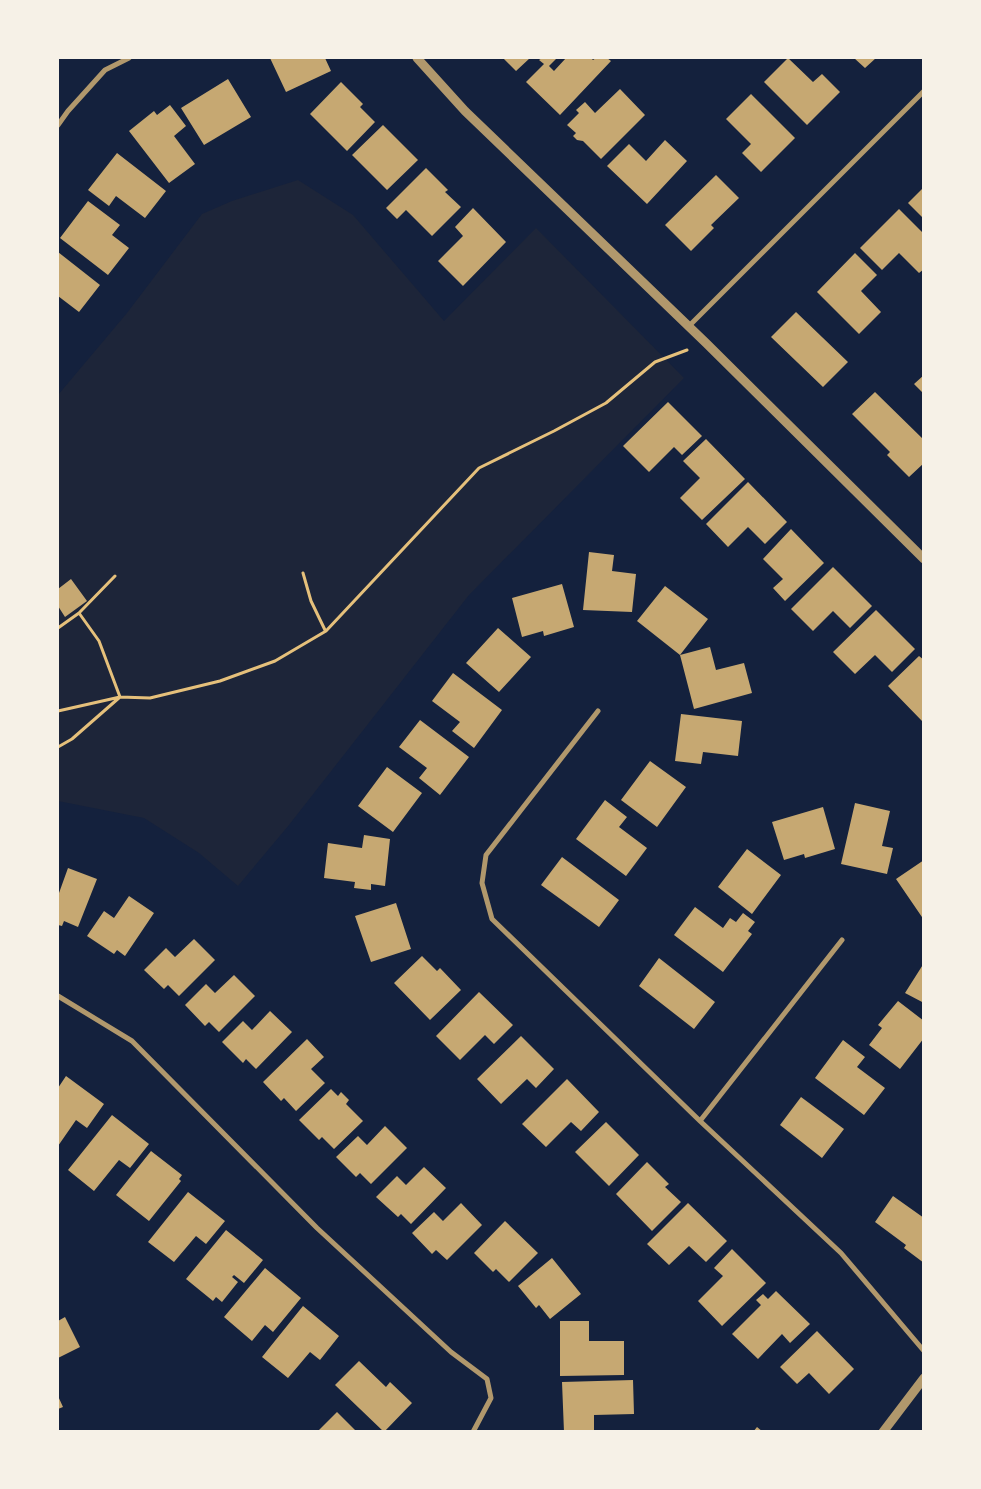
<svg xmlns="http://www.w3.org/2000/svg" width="981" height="1489" viewBox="0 0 981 1489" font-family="'DejaVu Sans',sans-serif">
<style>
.green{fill:#1d2539}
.building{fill:#c6a872}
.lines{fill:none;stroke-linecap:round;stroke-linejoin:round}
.path{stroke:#e5c07b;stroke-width:3}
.minor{stroke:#b1986c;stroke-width:5}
.tertiary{stroke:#b1986c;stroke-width:9}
</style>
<rect width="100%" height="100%" fill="#14213d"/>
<path class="green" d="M298,180L353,215L444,321L536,228L684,378L469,595L289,825L238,886L199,853L144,818L58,801V395L127,313L202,214L232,201Z"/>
<path class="building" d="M270,58H325L331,71L286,92Z
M503,58H530L516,71Z
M542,58H557L549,66L554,71L566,58H591L593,60L596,58H607L611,61L560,115L526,82L544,64L539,60Z
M788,58L813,82L822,74L840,92L807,125L764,82Z
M854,58H876L865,68Z
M228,79L251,117L204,145L181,108Z
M341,82L363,104L360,107L375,122L347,151L310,114Z
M620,89L645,115L601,159L583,141L577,140L573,136L576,133L567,125L579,113L576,110L585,102L595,113Z
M751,94L795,138L761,172L742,153L751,144L726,119Z
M170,105L186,126L174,136L195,164L169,183L129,131L154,111L157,115Z
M383,125L418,160L387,190L352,155Z
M665,140L687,161L647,204L607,166L629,144L646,161Z
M117,153L166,191L145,218L116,196L109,206L88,190Z
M426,168L448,190L445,192L461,207L432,236L406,210L397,219L386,208Z
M716,175L739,198L711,225L714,228L691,251L665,225Z
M924,187V219L908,203Z
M88,201L120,225L112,235L129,248L108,275L60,238Z
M473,208L506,242L463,286L438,261L463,236L455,227Z
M899,209L924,234V269L919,273L899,253L882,270L860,248Z
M58,252L100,285L79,312L58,296Z
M855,253L877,275L861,291L881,312L859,334L817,292Z
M796,312L848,362L823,387L771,337Z
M924,375V394L914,384Z
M875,392L924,440V463L909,477L887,455L890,452L852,414Z
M668,402L702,436L682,455L674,447L649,472L623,446Z
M706,439L745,479L702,520L680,498L700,478L683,461Z
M748,482L787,522L765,544L748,527L728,547L706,524Z
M791,529L824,563L785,601L773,588L783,579L763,559Z
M589,552L614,555L612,571L636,574L632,612L583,610Z
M833,567L872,606L850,628L833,611L813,631L791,609Z
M71,579L87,601L65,617L58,606V589Z
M562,584L574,627L544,636L543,631L522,637L512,598Z
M665,586L708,619L680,655L637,621Z
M876,610L915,649L892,672L875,655L855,674L833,652Z
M498,628L531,657L499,692L466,663Z
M710,647L716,670L744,663L752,693L694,709L680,655Z
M919,656L924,660V719L922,721L888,686Z
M453,673L502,710L474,748L452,731L460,722L432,701Z
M681,714L742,721L738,756L703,752L701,764L675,761Z
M420,720L469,757L440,795L419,778L427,768L399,747Z
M650,761L686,787L657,827L621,800Z
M387,767L422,793L393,832L358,806Z
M605,800L627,817L619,827L647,848L626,876L576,839Z
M855,803L890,811L882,846L893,848L887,874L841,864Z
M823,807L835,849L805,858L804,854L784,860L772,822Z
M364,835L390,839L385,886L371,884V890L354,888L355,882L324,878L328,843L362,848Z
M747,849L781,875L752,914L718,887Z
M562,857L619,900L599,927L541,885Z
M924,860V920L896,879Z
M68,868L97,879L78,927L64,921L62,926L58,925V892L59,893Z
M129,896L154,913L125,956L117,950L114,954L87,936L104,911L114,918Z
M396,903L411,949L371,962L355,916Z
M695,907L723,928L730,918L736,922L743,913L755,922L748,931L752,934L723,972L674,935Z
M194,939L215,960L179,996L168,985L164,989L144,970L166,948L175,957Z
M422,956L437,971L440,968L461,990L430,1020L394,983Z
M659,958L715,1002L694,1029L639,986Z
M924,963V1003L905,993Z
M234,975L255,996L219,1032L209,1022L205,1026L185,1005L206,984L215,993Z
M479,992L513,1025L494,1044L485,1035L460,1060L436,1036Z
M898,1001L924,1021V1038L900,1069L869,1045L882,1028L878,1025Z
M270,1011L292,1032L256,1069L246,1059L243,1063L222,1042L243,1021L252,1030Z
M521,1036L554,1069L536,1088L527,1079L501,1104L477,1079Z
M307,1039L324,1057L311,1069L325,1083L296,1111L284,1098L281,1101L263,1082Z
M843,1040L865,1057L857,1067L885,1088L864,1115L815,1078Z
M66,1076L104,1104L87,1128L76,1120L58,1146V1088Z
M567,1079L599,1112L581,1131L571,1122L546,1147L522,1124Z
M331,1089L338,1096L341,1092L349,1100L346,1104L363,1121L334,1149L322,1137L319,1140L299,1120Z
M801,1097L844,1129L822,1158L780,1125Z
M112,1115L149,1144L130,1168L119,1160L94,1191L68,1170Z
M606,1122L639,1155L609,1186L575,1152Z
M385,1126L407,1148L371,1184L360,1173L356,1177L336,1157L358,1136L367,1145Z
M151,1151L182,1175L179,1179L181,1181L149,1221L116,1195Z
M647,1162L669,1184L665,1187L681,1202L652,1231L616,1194Z
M424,1167L446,1188L411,1224L401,1214L398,1217L376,1197L397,1176L406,1185Z
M188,1192L225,1221L206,1244L196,1236L174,1262L148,1242Z
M893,1196L924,1218V1263L904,1248L906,1245L875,1222Z
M461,1203L482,1225L447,1260L436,1250L432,1254L412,1233L434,1212L443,1221Z
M688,1203L727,1241L706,1262L689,1246L669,1265L647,1244Z
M505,1221L538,1253L509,1282L496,1269L493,1272L474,1253Z
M226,1230L263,1260L244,1283L234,1275L232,1277L238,1282L222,1302L216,1297L213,1301L186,1279Z
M732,1249L766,1283L722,1326L698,1301L723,1276L714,1268Z
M552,1258L581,1294L550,1319L539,1305L536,1308L518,1286Z
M265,1268L301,1298L273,1332L265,1325L252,1341L224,1317Z
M776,1291L810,1324L790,1343L782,1334L758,1359L732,1334L761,1305L756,1300L763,1294L768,1299Z
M303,1306L339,1336L320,1360L310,1352L288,1378L262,1357Z
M65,1317L80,1347L58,1358V1321Z
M560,1321H589V1341H624V1375L560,1376Z
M817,1331L854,1369L829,1394L809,1373L797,1384L780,1367Z
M359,1361L386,1387L390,1382L412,1403L384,1432L335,1385Z
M633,1380L634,1414L594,1415V1432H564L562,1382Z
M58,1396L63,1407L58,1409Z
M337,1412L357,1432H317Z
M757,1427L763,1432H753Z"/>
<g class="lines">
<path class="path" d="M303,573L311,601L325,630
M58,628L79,613L115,576
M58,711L120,697L99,641L79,613
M58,747L72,739L120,697L150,698L220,681L275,661L326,631L479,468L554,431L606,403L655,362L687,350"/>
<path class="minor" d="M58,125L68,111L105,70L129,58
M688,327L924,91
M598,711L486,855L482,883L492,919L700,1121L841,1253L924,1351
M58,996L132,1041L317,1228L451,1352L487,1379L491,1398L473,1432
M700,1121L842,940"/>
<path class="tertiary" d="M417,58L465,111L706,343L924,559
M883,1432L924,1378"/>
</g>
<rect width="981" height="1489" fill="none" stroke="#f6f1e7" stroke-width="118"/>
</svg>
